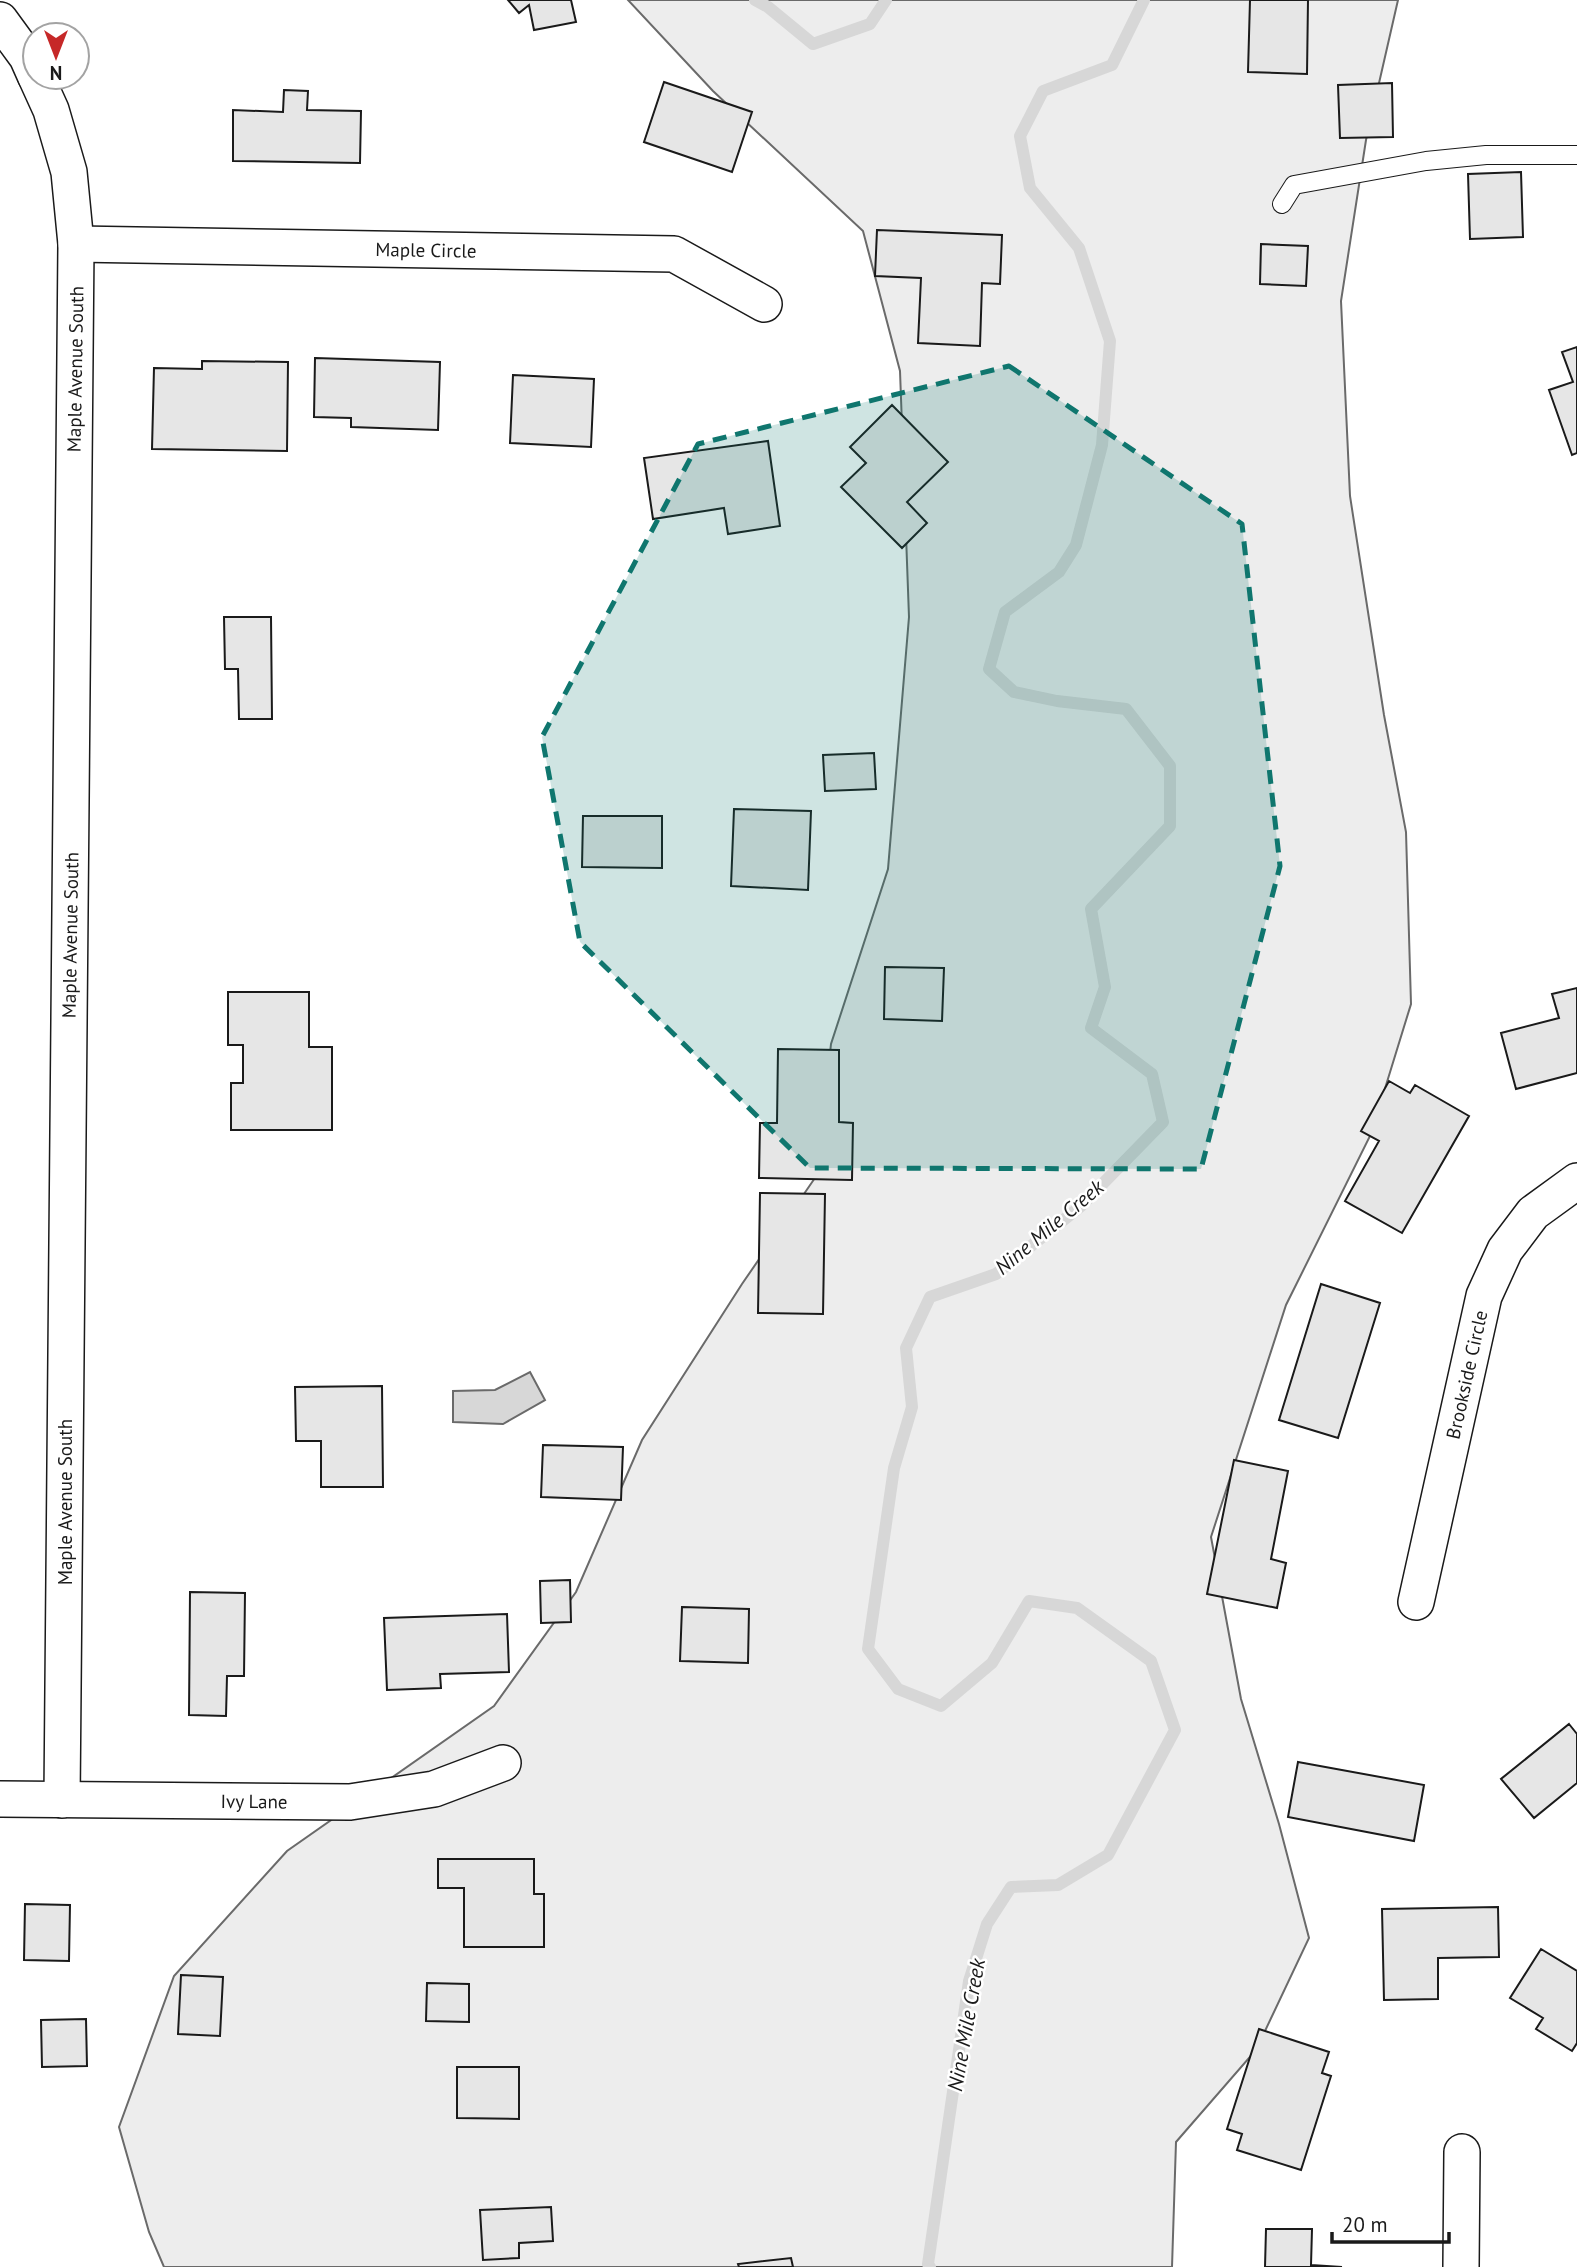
<svg xmlns="http://www.w3.org/2000/svg" width="1577" height="2267" viewBox="0 0 1577 2267" font-family="'PT Sans',sans-serif">
<style>
.built{fill:#ededed;stroke:#6a6a6a;stroke-width:2}
.water{fill:#d7d7d7;stroke:#6a6a6a;stroke-width:2}
.lines{fill:none;stroke-linecap:round;stroke-linejoin:round}
.stream{stroke:#d7d7d7;stroke-width:12}
.building{fill:#e6e6e6;stroke:#1a1a1a;stroke-width:2}
.lane-casing{stroke:#1a1a1a;stroke-width:20}
.street-casing{stroke:#1a1a1a;stroke-width:38}
.lane{stroke:#fff;stroke-width:18}
.street{stroke:#fff;stroke-width:35}
.marked{fill:#0f766e;fill-opacity:0.2;stroke:#0f766e;stroke-width:5;stroke-dasharray:14 9;stroke-linejoin:round}
.labels{text-anchor:middle;dominant-baseline:central;stroke-width:5;stroke-linejoin:round;paint-order:stroke}
.street-label{font-size:19px;fill:#1a1a1a;stroke:#fff}
.water-label{font-size:21px;font-style:italic;fill:#1a1a1a;stroke:#fff}
</style>
<rect width="100%" height="100%" fill="#fff"/>
<path class="built" d="M628,0H1398L1366,140L1341,301L1350,496L1384,715L1406,832L1411,1004L1371,1134L1286,1305L1211,1537L1241,1699L1279,1824L1309,1938L1256,2050L1176,2142L1172,2267H164L149,2232L119,2127L174,1976L287,1851L494,1706L576,1592L642,1440L742,1284L817,1175L831,1044L888,869L909,617L900,371L863,231L713,91Z"/>
<path class="water" d="M530,1372L545,1400L503,1424L453,1422V1391L495,1390Z"/>
<g class="lines">
<path class="stream" d="M755,0L768,7L813,44L870,24L886,0
M930,2267L928,2264L969,1981L987,1924L1011,1887L1058,1885L1108,1855L1175,1730L1151,1661L1077,1608L1029,1601L992,1663L941,1706L898,1689L868,1649L894,1468L912,1407L906,1348L930,1297L996,1274L1081,1206L1163,1122L1152,1074L1091,1028L1105,987L1091,909L1170,826V766L1126,709L1057,701L1014,692L989,669L1005,612L1059,572L1076,545L1102,445L1110,341L1079,248L1030,188L1020,136L1043,91L1112,65L1144,0"/>
</g>
<path class="building" d="M508,0H571L576,22L534,30L529,5L519,13Z
M1250,0H1308L1307,74L1248,72Z
M664,82L752,112L732,172L644,142Z
M1392,83L1393,137L1340,138L1338,85Z
M284,90L308,91L307,110L361,111L360,163L233,161V110L283,112Z
M1521,172L1523,237L1470,239L1468,174Z
M877,230L1002,235L1000,284L982,283L980,346L918,343L921,278L875,276Z
M1261,244L1308,246L1306,286L1260,284Z
M1577,347V453L1572,455L1549,390L1573,382L1562,352Z
M315,358L440,362L438,430L351,427V418L314,417Z
M202,361L288,362L287,451L152,449L154,368L202,369Z
M513,375L594,379L591,447L510,443Z
M892,405L948,462L907,502L927,523L902,548L841,487L866,463L850,447Z
M768,441L780,526L728,534L724,508L653,519L644,458Z
M224,617H271L272,719H239L238,669H225Z
M874,753L876,789L825,791L823,755Z
M734,809L811,811L808,890L731,886Z
M583,816H662V868L582,867Z
M885,967L944,968L942,1021L884,1019Z
M1577,988V1073L1516,1089L1501,1033L1559,1018L1552,994Z
M228,992H309V1047H332V1130H231V1083H243V1045H228Z
M778,1049L839,1050V1122L853,1123L852,1180L759,1178L760,1123H777Z
M1389,1081L1410,1093L1415,1085L1469,1116L1402,1233L1345,1201L1379,1141L1361,1131Z
M760,1193L825,1194L823,1314L758,1313Z
M1321,1284L1380,1303L1338,1438L1279,1420Z
M382,1386L383,1487H321V1441H296L295,1387Z
M543,1445L623,1447L621,1500L541,1497Z
M1234,1460L1288,1471L1271,1559L1286,1563L1277,1608L1207,1594Z
M570,1580L571,1622L541,1623L540,1581Z
M190,1592L245,1593L244,1676H227L226,1716L189,1715Z
M682,1607L749,1609L748,1663L680,1661Z
M507,1614L509,1672L440,1674L441,1688L387,1690L384,1618Z
M1569,1724L1577,1734V1783L1534,1818L1501,1779Z
M1298,1762L1424,1785L1414,1841L1288,1817Z
M438,1859H534V1894H544V1947H464V1888H438Z
M25,1904L70,1905L69,1961L24,1960Z
M1498,1907L1499,1957L1438,1958V1999L1384,2000L1382,1909Z
M1541,1949L1577,1971V2043L1572,2051L1536,2029L1543,2018L1510,1998Z
M181,1975L223,1977L220,2036L178,2034Z
M427,1983L469,1984V2022L426,2021Z
M86,2019L87,2066L42,2067L41,2020Z
M1259,2029L1329,2052L1322,2073L1331,2076L1301,2170L1237,2150L1242,2134L1227,2129Z
M457,2067H519V2119L457,2118Z
M551,2207L553,2241L519,2243V2258L483,2260L480,2210Z
M1266,2229H1312L1311,2265L1342,2267H1265Z
M791,2258L793,2267H739L738,2264Z"/>
<g class="lines">
<g class="lane-casing">
<path id="lane" d="M1282,204L1294,185L1426,161L1486,155H1577"/>
</g>
<g class="street-casing">
<g id="street">
<path d="M0,20L27,57L35,75"/>
<path d="M36,77L51,110L69,172L76,244L62,1800"/>
<path id="s1" d="M76,244L674,254L764,304"/>
<path id="s2" d="M1416,1602L1484,1296L1505,1250L1533,1213L1577,1181"/>
<path id="s3" d="M0,1799L350,1802L434,1789L503,1763"/>
<path d="M1461,2267L1462,2152"/>
</g>
</g>
<use href="#lane" class="lane"/>
<use href="#street" class="street"/>
</g>
<path class="marked" d="M1009,366L1242,524L1280,866L1201,1169L810,1168L580,942L542,737L698,444Z"/>
<g class="labels">
<g class="street-label">
<text stroke="none"><textPath href="#s1" startOffset="350">Maple Circle</textPath></text>
<text transform="translate(75 369) rotate(-89)">Maple Avenue South</text>
<text transform="translate(70 935) rotate(-89)">Maple Avenue South</text>
<text stroke="none"><textPath href="#s2" startOffset="233">Brookside Circle</textPath></text>
<text transform="translate(65 1502) rotate(-90)">Maple Avenue South</text>
<text stroke="none"><textPath href="#s3" startOffset="254">Ivy Lane</textPath></text>
</g>
<g class="water-label">
<text transform="translate(1049 1227) rotate(-40)">Nine Mile Creek</text>
<text transform="translate(966 2025) rotate(-80)">Nine Mile Creek</text>
</g>
</g>
<g transform="translate(56 56) rotate(180)"><circle r="33" fill="#ffffff" stroke="#a3a3a3" stroke-width="2"/>
<path d="M0-5L12 26L0 18L-12 26Z" fill="#c62828"/>
<text y="-10" font-size="19" font-weight="bold" text-anchor="middle" fill="#1a1a1a">N</text>
</g>
<path d="M1332 2232v10h117v-10" fill="none" stroke="#1a1a1a" stroke-width="3.5"/>
<text x="1342" y="2232" font-size="21" fill="#1a1a1a" stroke="#ffffff" stroke-width="5" paint-order="stroke">20 m</text>
</svg>
